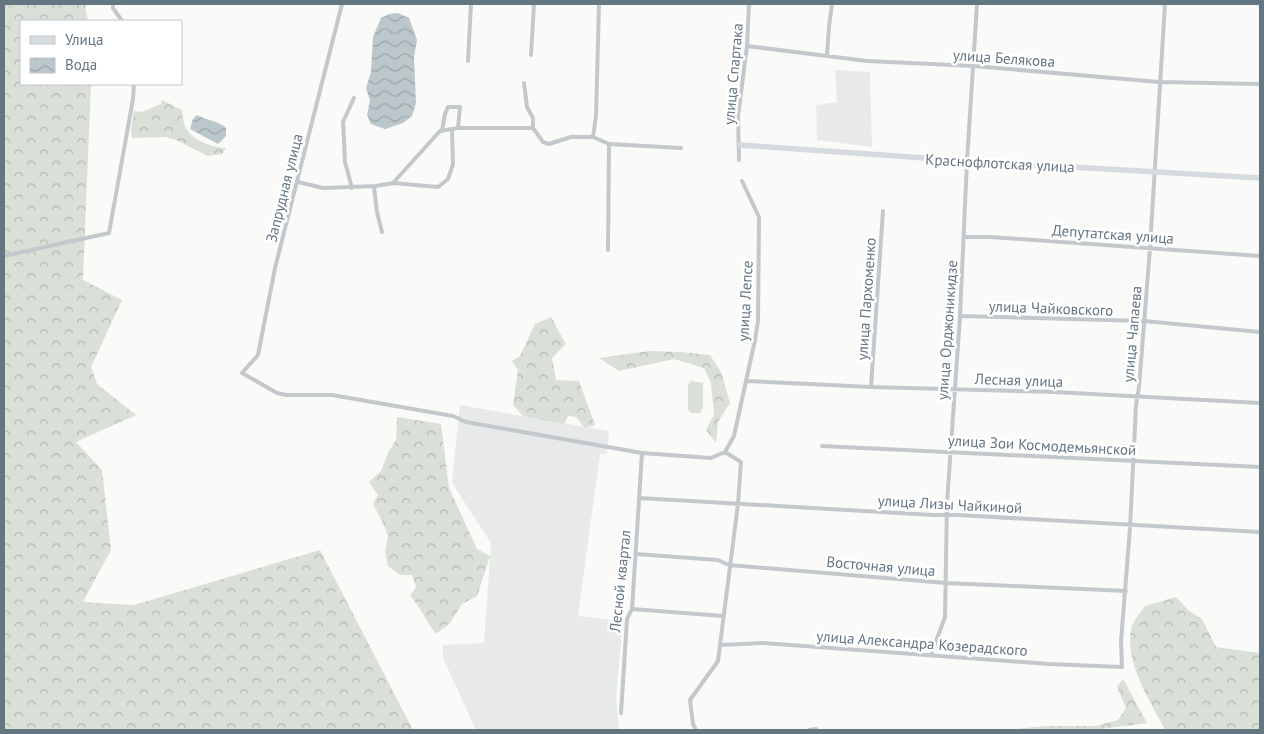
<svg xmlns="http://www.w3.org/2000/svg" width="1264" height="734" viewBox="0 0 1264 734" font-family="'PT Sans',sans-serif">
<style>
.built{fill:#e8e9e9}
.green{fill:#dadfd7}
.forest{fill:url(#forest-crowns)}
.water{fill:url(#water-waves)}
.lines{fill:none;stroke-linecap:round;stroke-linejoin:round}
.street{stroke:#c3c8cc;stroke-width:4}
.secondary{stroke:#d6dbdf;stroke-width:5.5}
.labels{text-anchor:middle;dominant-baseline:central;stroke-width:5;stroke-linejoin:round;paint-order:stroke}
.street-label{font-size:15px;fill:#657683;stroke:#fff}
</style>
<defs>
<pattern id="forest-crowns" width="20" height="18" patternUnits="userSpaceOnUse" patternTransform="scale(1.25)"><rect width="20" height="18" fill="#dadfd7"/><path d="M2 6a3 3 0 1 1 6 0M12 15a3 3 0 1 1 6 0" fill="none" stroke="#b4b9b4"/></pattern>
<pattern id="water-waves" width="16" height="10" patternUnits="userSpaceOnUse" patternTransform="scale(1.25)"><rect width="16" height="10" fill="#bbc7cb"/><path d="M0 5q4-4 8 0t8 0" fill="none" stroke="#9ca6aa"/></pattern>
</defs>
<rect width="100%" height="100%" fill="#fafaf8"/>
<path class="built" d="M835,70L870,72L872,147L817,140L816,105L837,102Z
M460,405L609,431L607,454H600L578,616L623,621L616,697L619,730H476L443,658V645L484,643L491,543L452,483Z"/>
<path class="green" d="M691,381L703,383V408L700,413H691L688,409V385Z"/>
<path class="forest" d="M4,4H85L88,21H21V84H91L83,280L122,300L91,367L97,384L136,415L76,442L102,470L111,550L83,602L134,605L320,550L413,730H4Z
M162,100L182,110C183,115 183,122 185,126C192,141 211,147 226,148L222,154L208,156L176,140L165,137L132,138L131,130L134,111L142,112L161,104Z
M551,317L566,344L552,358L556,380L579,381L595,425L585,428L576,417L568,416L564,424L523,416L513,405L518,370L512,361L520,356L535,324Z
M649,351L681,352L710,355L721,372L730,403L718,422L716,443L706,430L714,415L711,383L704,368L674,359L619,371L599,358Z
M397,417L441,424L449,488L477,549L490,556L477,596L462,604L450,623L436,634C426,621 421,607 410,596L416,587L412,575H400L388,566L385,552L388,536L382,521L373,504L378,495L369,482L381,471L389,451L396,440Z
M1176,597L1189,611L1202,619L1216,647L1260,653V730H1165C1150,700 1125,664 1131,629C1133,621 1141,612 1145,606Z
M1123,679L1147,723L1093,730H1006L1045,726H1096L1118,720L1126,708L1117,687Z"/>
<path class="water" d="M398,13L409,18L417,40L414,57L416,103L412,116L403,123L385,129L371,124L367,115L370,100L366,88L371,72L373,37L381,18L389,14Z
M197,115C206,120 221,122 226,128V136L218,144L190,129L193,119Z"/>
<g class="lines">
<path class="street" d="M113,4V8L122,21
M342,4L275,268L258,355L242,373L277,393L286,395H332L453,416L466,422L642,453L711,458L725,452L734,436L755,340L758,321L759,217L742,181
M747,46L867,61L974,66L1159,82L1260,84
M531,55L534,4
M827,56L829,26L832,4
M468,61L471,4
M524,83L527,107L533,118V128
M442,131L445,114L448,107H460L458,128
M593,137L609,144L681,148
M739,160L738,116L747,46L749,4
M298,182L323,188L376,186L393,183L440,131L458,128H533L543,142L549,144L571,137H593L596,116L599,4
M393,183L438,187L448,179L453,164L452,130
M374,187L377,212L382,232
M352,188L345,162L343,122L354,98
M964,237H990L1260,256
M608,250L609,144
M4,256L109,233L133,99L134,84
M960,316L1144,321L1260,332
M746,381L871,387L1054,392L1260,403
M871,387L883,211
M822,446L1260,467
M639,498L933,515H958L1260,532
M636,554L718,560L729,565L946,583L1126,591
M632,609L723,616
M721,645L763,643L1049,664L1122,667L1121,641L1130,528L1136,405L1139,387L1150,248L1165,4
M931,655L945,617L947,503L960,316L967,161L977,4
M621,713L627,619L632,609L642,453
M696,730L693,724L690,700L718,661L738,504L741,462L725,452
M809,730L816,729"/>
<path class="secondary" d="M740,145L967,161L1260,178"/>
</g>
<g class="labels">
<g class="street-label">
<text transform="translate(1004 58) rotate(4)">улица Белякова</text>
<text transform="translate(733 74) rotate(-85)">улица Спартака</text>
<text transform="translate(1000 163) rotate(3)">Краснофлотская улица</text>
<text transform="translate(284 188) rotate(-76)">Запрудная улица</text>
<text transform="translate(1113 234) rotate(4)">Депутатская улица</text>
<text transform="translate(866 299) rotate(-86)">улица Пархоменко</text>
<text transform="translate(745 301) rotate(-87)">улица Лепсе</text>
<text transform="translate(1051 308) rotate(2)">улица Чайковского</text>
<text transform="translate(947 330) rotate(-86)">улица Орджоникидзе</text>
<text transform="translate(1132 334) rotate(-85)">улица Чапаева</text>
<text transform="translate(1019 380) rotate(2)">Лесная улица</text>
<text transform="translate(1042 445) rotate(3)">улица Зои Космодемьянской</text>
<text transform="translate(950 504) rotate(3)">улица Лизы Чайкиной</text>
<text transform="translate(881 566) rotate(5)">Восточная улица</text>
<text transform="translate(620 581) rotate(-84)">Лесной квартал</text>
<text transform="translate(922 643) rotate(4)">улица Александра Козерадского</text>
</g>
</g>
<rect width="1264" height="734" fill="none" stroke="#657683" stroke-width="10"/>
<rect x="20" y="20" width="162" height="65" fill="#ffffff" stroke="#c1c8cd"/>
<rect x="30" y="36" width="25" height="8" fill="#d6dbdf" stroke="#c1c8cd"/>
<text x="65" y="45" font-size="15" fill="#657683">Улица</text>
<rect x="30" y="58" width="25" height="15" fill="url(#water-waves)" stroke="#c1c8cd"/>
<text x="65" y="70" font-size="15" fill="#657683">Вода</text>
</svg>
